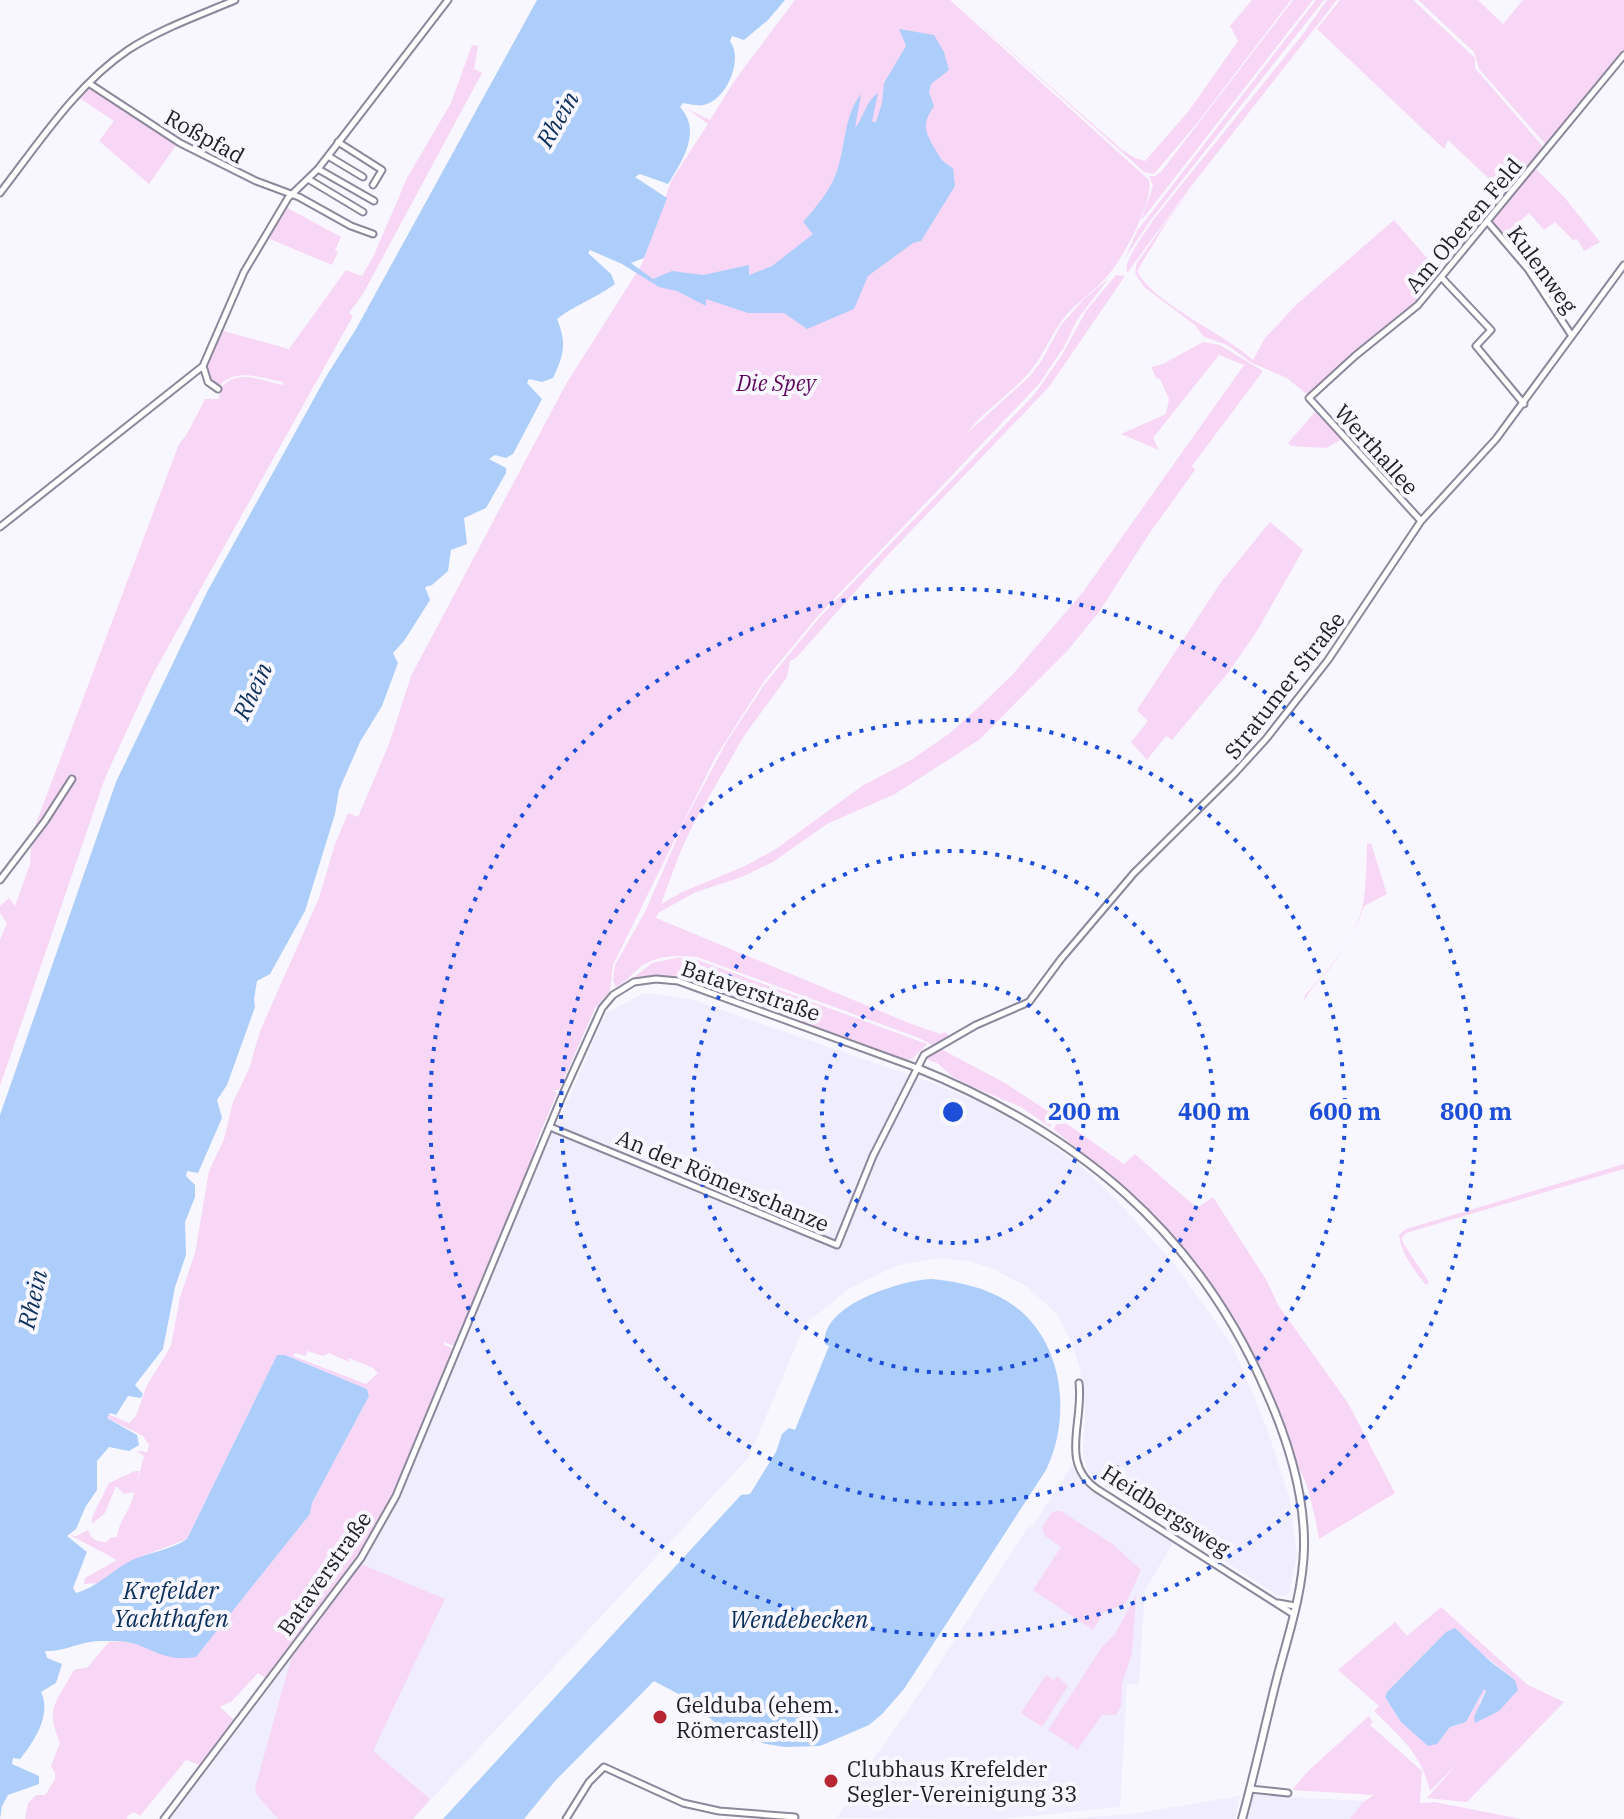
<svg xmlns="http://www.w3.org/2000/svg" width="1624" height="1819" viewBox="0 0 1624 1819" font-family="'IBM Plex Serif',serif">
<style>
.built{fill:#efedfe}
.green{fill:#f8d7f6;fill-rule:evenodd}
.water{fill:#adcefa}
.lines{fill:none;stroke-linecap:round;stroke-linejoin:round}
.minor-casing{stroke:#8a889a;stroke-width:9}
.tertiary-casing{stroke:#8a889a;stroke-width:10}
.minor{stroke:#fff;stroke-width:5}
.tertiary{stroke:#fff;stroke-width:6}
.ring{fill:none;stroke:#1d4ed8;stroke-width:4;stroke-dasharray:4 8}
.poi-dot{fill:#b72633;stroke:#f8f7ff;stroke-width:3}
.labels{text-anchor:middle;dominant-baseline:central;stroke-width:8;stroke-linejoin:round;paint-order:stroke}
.street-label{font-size:22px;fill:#212027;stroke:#f8f7ff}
.park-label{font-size:22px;font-style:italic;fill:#5c065d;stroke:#f8f7ff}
.poi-label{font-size:22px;fill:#212027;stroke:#f8f7ff;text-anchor:start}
.water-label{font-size:24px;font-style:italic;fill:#0a2f5c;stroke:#f8f7ff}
.centre{fill:#1d4ed8;stroke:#f8f7ff;stroke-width:4}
.ring-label{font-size:24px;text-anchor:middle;font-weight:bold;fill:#1d4ed8;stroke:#f8f7ff;stroke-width:8;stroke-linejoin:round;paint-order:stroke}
</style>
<rect width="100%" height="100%" fill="#f8f7ff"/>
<path class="built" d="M644,993L690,999L930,1082L979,1102L1035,1133L1082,1167L1117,1200L1175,1265L1232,1345L1265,1423L1289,1496L1297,1555L1289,1592L1285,1596H1278L1089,1473L1083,1456L1085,1410L1080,1368L1071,1341L1058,1315L1026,1286L991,1268L969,1261L940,1258L898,1265L850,1288L805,1324L749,1457L413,1819H170L354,1576L392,1513L551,1132L559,1121L606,1013Z
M1075,1461L1083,1477L1173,1537V1543L1145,1590L1139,1684H1127L1120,1807L1001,1819L837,1818L850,1796L860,1787L857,1783L928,1681L1030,1524L1033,1525Z
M1253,1795L1364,1801L1350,1819H1246Z
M1240,1796L1235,1819H1067L1132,1814Z"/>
<path class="green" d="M795,0H950L1149,180C1154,201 1123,258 1109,274C1095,292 1074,303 1061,322C1049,339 1042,358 1028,374C1009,395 983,411 966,434L1030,376L1042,360L1061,325L1084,299L1109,278L1077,320L1064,347L1039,384L817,617L765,680L715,758L613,965L610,991L595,1008L559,1090H552L557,1093L536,1143L532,1166L454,1346L444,1342V1345L454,1349L396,1485L371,1536L268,1680L258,1673L232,1701L220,1707L235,1721L200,1765L186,1760L140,1816L134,1812L126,1817L128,1819H25L28,1803L36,1795H45L55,1779V1773L51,1766L60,1743C45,1707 56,1703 74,1670L88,1667L109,1642L122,1641L196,1657L310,1514L312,1503L369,1396L367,1389L285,1355H277L187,1539L130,1561L100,1583L84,1584L85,1578L117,1560L70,1535L76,1536L88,1530C92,1540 96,1542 107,1542L110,1538L117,1537C119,1519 132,1509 134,1492L124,1494L116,1486L105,1513L92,1524V1517L109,1483L135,1471H139L137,1482L144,1456L136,1451L147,1452L149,1445L143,1436L103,1416L108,1414L129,1423L136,1416L147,1385L171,1346L180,1297L195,1253L209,1171L224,1139L233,1102L249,1069L260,1031L319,898L335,844L348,813L358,817L389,744L411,676L566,384L642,264L671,181L708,124L686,108L710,120L735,80ZM308,1351L323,1356L329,1353L349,1362V1358L373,1368L378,1373L366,1384L293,1356L295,1353L306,1356Z
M953,0L1121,149L1135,158L1145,161L1188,112L1238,41L1230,26L1252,0H1291L1199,121L1154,174L1144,172Z
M1293,0H1313L1141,221L1153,186L1149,176H1155L1161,172Z
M1316,0H1324L1150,221L1125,258L1137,231Z
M1327,0H1337L1189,189L1127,273C1123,260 1145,234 1153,220L1300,38Z
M1340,0H1413L1475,58V68L1545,149L1506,195L1448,140L1444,149L1317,29Z
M1418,0H1478L1503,24L1523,0H1624V52L1547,146L1479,69L1474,52Z
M472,45L478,46L474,69L482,73L363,294L349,313L353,316L153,674L105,778L0,1086V940L7,923L0,913V906L9,898L15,906L30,864L32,834L179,444L187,434L205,399H219L220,389C237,367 261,381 284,385L283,382C260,378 236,367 218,387C197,366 210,354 220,330L289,349L346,270L362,276L374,255L407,178L451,103Z
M94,88L177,144L149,184L99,141L114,121L78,97L86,89Z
M1535,168L1565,198L1600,242L1584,251L1577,239L1573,240L1555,222L1544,230L1529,213L1504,236L1493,224V220Z
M1204,173L1168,220L1137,271C1154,304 1225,334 1253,360L1265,338L1297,304L1394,220L1441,274L1417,303L1311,393H1305L1287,378L1252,363L1227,345L1204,337L1195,325L1144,287L1135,273L1137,263L1167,220Z
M284,206L341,237L335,250L338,252L332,265L265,237Z
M1116,275L1125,276L1049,387L886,557L796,658L790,661L787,677L744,736L694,823L681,850L661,904L682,892L745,866L776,849L862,786L911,760L950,733L980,706L1012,675L1083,592L1244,365L1219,355L1153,438L1159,450L1121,434L1166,414L1169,399L1160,379L1156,378L1151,367L1163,364L1203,342L1220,345L1263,371L1192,466L1195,470L1149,534L1099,612L1068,650L979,740L895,794L827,824L773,862L742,877L696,892L658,913L656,918L909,1023L940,1034L946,1032L950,1040L934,1046L919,1038L697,957C675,955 653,955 636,971C629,977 625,982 616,987L613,980L615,965L645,912L685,820L726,743L764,685L819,618L1034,395L1062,355L1086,311Z
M1316,411L1342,439L1326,448L1291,446L1288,443Z
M1270,522L1303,550L1257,631L1228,673L1172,740L1166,736L1147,760L1131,742L1148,721L1137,710L1221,582Z
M1371,843L1387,894L1364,906C1358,927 1346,946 1333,964C1323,977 1311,987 1304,1001L1305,995C1327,971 1352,944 1361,912C1367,891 1366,866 1367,844Z
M681,957L698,960L927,1044L912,1059L904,1060L681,980L653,976L628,982L652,963Z
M941,1049L1005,1083L1057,1117L1050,1127L1021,1107L971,1086L953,1077L937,1063L926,1059Z
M1060,1119L1124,1164L1135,1154L1197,1208L1213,1197L1267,1281L1278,1305L1348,1403L1395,1493L1319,1539C1316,1521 1312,1503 1307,1486C1303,1474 1295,1464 1291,1452C1262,1367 1222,1288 1159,1221C1127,1187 1090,1159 1053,1129Z
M1624,1164V1169L1406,1233L1402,1238L1403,1243L1429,1282L1426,1285C1414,1270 1401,1253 1399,1235L1406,1229Z
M1056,1511H1061L1114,1545L1141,1570L1126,1603L1103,1613L1093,1630L1033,1590L1061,1547L1045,1536L1042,1528L1051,1513Z
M361,1564L445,1599L373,1751L430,1799L413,1819H278L257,1795L255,1788L291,1659Z
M1136,1595L1132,1653L1122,1684L1121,1706L1116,1715H1102L1076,1752L1077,1749L1048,1730L1102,1647L1115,1634Z
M1441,1607L1528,1685L1564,1702L1467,1802L1427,1798L1457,1764L1430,1791C1421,1753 1401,1738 1374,1711L1379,1706L1338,1670L1395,1622L1407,1636ZM1446,1632L1475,1648L1515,1680L1494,1714L1488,1715L1479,1703L1486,1691L1484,1689L1466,1722L1450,1727L1437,1744L1401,1722L1385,1697L1387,1692Z
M1046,1675L1054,1680L1057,1676L1068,1686L1042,1727L1021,1713Z
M1369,1716L1373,1722L1370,1725L1422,1771L1420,1803L1435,1802L1521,1819H1350L1362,1803L1374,1795L1292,1790L1308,1771Z"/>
<path class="water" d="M537,0H785L768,20L744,40L732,36L730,41C744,60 726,101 703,105C697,106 689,104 683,103L680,107C702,131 683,160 668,184L640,174L635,177L667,198L644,258L631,263L653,279L672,271L703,275L749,265V275L772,266L813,234L803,222C818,205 834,186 839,164C846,139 845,115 861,94L855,128C864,117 866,101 878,93L872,122H876L882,103L884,83L906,46L899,29L934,35L944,52L949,70L931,84L929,92L934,106C922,124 924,130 935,149C941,159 941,161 953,168L955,186L921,241L913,243L868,276L854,309L807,329L784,313H748L706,299V306L677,291L659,287L622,264L590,250L588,253L611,274L615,284C596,298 575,305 557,319C567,343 564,355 553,378L542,382L529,379L527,383L542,399L513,454L506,458L495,455L489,459L506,468V473L486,508L464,518L467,544L451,550L448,571L432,585L425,587L430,600L404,641L393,653L398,663L382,706L360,742L339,790L335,814L305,911L270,974L257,981L254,999L255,1007L227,1085L217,1100L222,1118L198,1173L187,1171L186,1176L195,1185V1197L185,1222L186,1255L175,1287L163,1349L135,1385L143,1394L141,1398L128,1396L116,1415L110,1413L107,1418L137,1435L139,1445L129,1451L109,1447L97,1461V1490L86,1506L76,1529L67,1536L87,1552L73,1588L76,1593C98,1587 112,1570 132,1560C150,1552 171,1550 187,1539L277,1355H285L367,1389L369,1396L312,1503L310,1514L196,1657C158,1663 148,1642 118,1641C112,1641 106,1641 100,1641C81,1641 64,1652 45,1651L47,1658L62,1664L56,1683L41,1692C52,1714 34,1742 20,1759L13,1758L12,1764L39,1776V1784L8,1795L2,1806L0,1819V1115L116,782L207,592L327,375L356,329Z
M931,1279C963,1282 998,1290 1023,1313C1065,1352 1070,1421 1046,1470L904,1689L882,1714L869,1725L820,1746L785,1747L766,1744L726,1731L682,1696L654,1681L555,1781L524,1819H443L741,1495L750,1494L776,1452L782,1434L789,1428L795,1430L829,1346L825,1344C820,1305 902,1280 931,1279Z
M1455,1628L1491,1662L1515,1680L1518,1690L1499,1711L1475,1723L1474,1717L1486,1691L1484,1689L1466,1722L1450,1727L1437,1744L1428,1746L1401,1722L1385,1697L1387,1692L1446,1632Z"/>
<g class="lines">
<g class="minor-casing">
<path id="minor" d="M90,84L180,143L256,181L299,197L351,226L373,234
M338,142L382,170L373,185
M328,156L363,177
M318,169L374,201
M308,179L363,212
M0,193C38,144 76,85 128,50C160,29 200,15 235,0
M1487,221L1528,269L1572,336
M1441,277L1491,330L1476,346L1524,404
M218,389L208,382L203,366L244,272L288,198L318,169L448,0
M1421,521L1309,398L1355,356L1418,305L1624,55
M0,527L203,366
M0,880L45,821L72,779
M550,1127L837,1245L873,1156L924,1055L976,1025L1029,1002L1061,959L1134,873L1234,774L1266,739L1328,660L1421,521L1496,439L1624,265
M1079,1383C1084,1422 1059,1463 1097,1489L1293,1614
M1278,1603L1295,1606
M1250,1789L1288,1793
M164,1819L361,1558L396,1496L563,1094L602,1008L613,995L634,982L656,979L678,981L917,1068
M566,1819L589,1782L604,1767L683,1803L719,1811L795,1817"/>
</g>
<g class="tertiary-casing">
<path id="tertiary" d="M917,1068C1076,1132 1197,1231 1266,1391C1288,1440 1305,1494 1304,1548C1303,1592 1288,1636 1277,1678C1265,1725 1255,1772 1242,1819"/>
</g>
<use href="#minor" class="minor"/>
<use href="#tertiary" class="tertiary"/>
</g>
<g class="ring">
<circle cx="953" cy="1112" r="131"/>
<circle cx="953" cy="1112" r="261"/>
<circle cx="953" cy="1112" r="392"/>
<circle cx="953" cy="1112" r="523"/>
</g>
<g class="poi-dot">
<circle cx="660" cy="1717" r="8"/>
<circle cx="831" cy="1781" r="8"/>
</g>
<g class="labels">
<g class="street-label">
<text transform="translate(205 136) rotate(29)">Roßpfad</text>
<text transform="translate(1463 225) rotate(-50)">Am Oberen Feld</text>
<text transform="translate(1543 269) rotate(54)">Kulenweg</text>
<text transform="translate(1377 449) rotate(48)">Werthallee</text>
<text transform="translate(1284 685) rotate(-52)">Stratumer Straße</text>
<text transform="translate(751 990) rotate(19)">Bataverstraße</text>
<text transform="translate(723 1180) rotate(23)">An der Römerschanze</text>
<text transform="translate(1166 1510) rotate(33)">Heidbergsweg</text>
<text transform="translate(324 1573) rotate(-55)">Bataverstraße</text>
</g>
<g class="park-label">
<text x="776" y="382">Die Spey</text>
</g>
<g class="poi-label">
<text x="676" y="1704">Gelduba (ehem.<tspan x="676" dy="25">Römercastell)</tspan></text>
<text x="847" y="1768">Clubhaus Krefelder<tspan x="847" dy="25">Segler-Vereinigung 33</tspan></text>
</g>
<g class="water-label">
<text transform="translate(557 119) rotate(-60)">Rhein</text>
<text transform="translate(252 691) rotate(-65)">Rhein</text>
<text transform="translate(32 1299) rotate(-77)">Rhein</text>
<text x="171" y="1590">Krefelder<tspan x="171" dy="28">Yachthafen</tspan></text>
<text x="799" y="1619">Wendebecken</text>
</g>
</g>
<circle cx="953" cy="1112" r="12" class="centre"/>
<g class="ring-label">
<text x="1084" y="1120">200 m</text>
<text x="1214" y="1120">400 m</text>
<text x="1345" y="1120">600 m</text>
<text x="1476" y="1120">800 m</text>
</g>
</svg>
